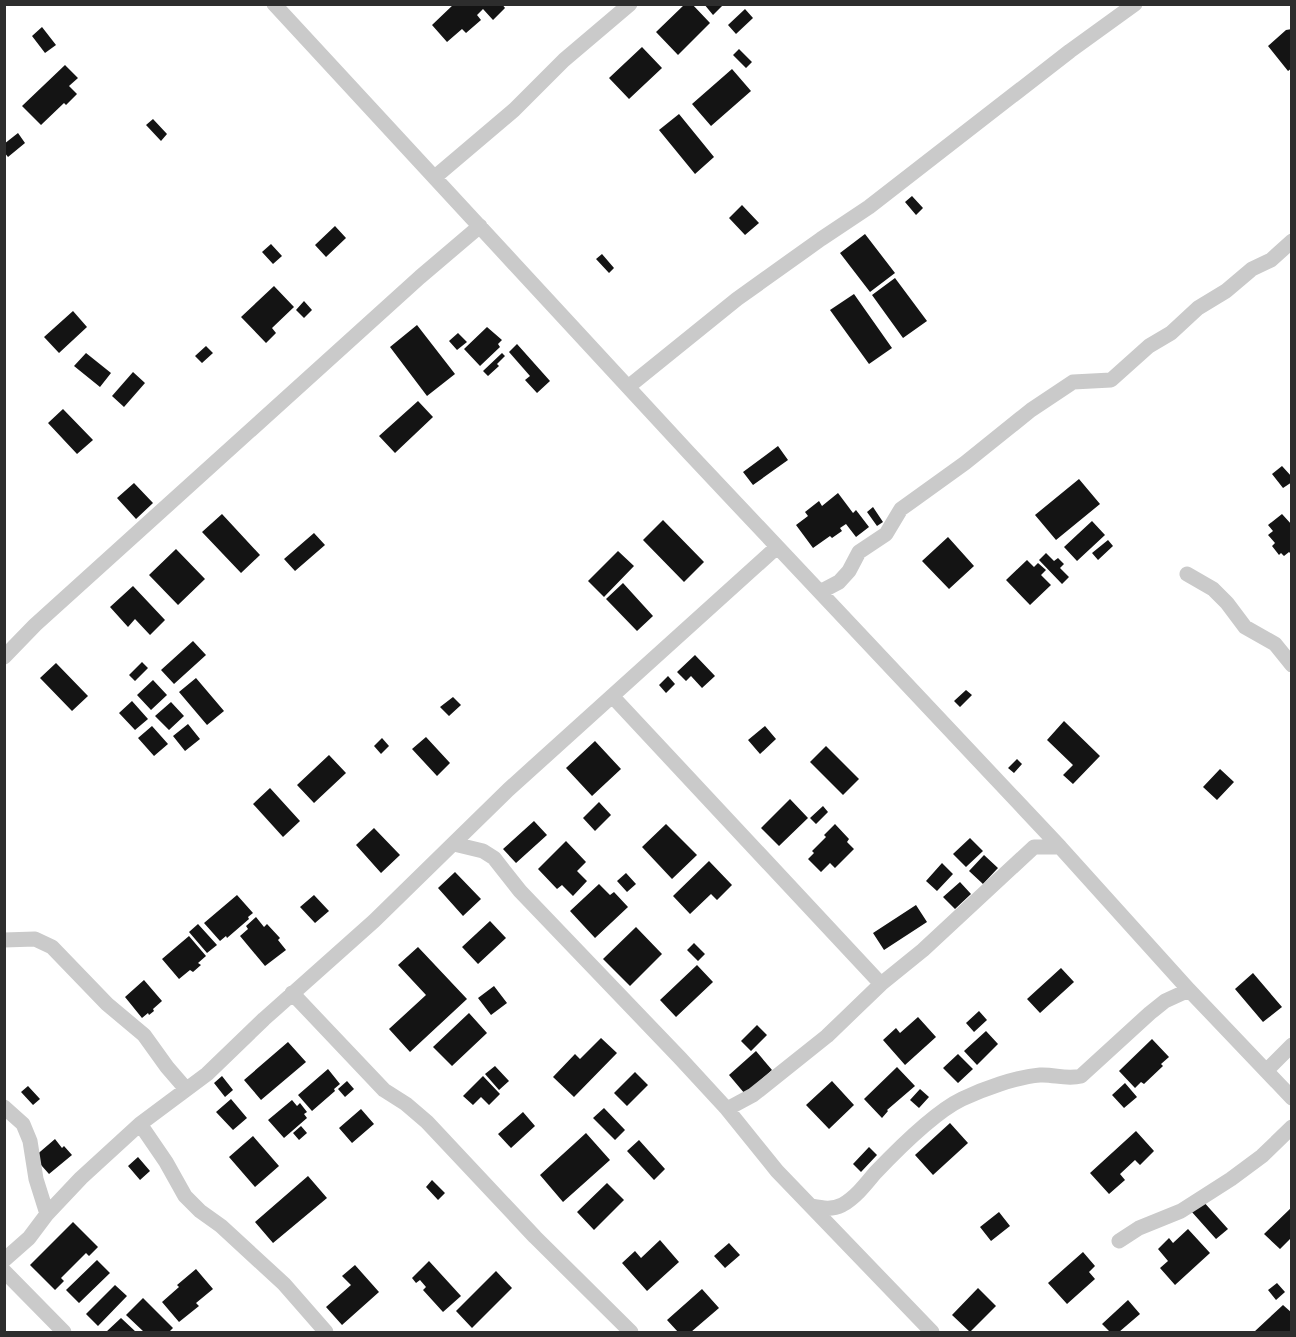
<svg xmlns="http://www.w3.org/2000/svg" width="1296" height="1337" viewBox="0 0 1296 1337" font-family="Rubik,sans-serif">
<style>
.building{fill:#141414}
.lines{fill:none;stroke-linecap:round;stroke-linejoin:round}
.minor{stroke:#cacaca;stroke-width:15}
</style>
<rect width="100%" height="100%" fill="#fff"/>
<path class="building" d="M454,4H502L505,8L493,20L483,9L477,15L481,20L466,33L462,29L447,42L432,25Z
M685,4H692L710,23L678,55L656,32Z
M704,4H724L713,15Z
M745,9L753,18L736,34L728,25Z
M42,27L56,45L45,53L32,36Z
M1292,29V68L1288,71L1268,46L1286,30Z
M642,47L662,68L629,99L609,78Z
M739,49L752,62L746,68L733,55Z
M65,65L78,78L69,86L77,94L66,105L64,103L41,125L22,106Z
M732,69L751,91L711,126L692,104Z
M679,114L714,157L695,174L659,130Z
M153,119L167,134L161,141L146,125Z
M18,133L25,143L8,157L4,152V144Z
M912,196L923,208L916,215L905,202Z
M742,205L759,223L745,235L729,218Z
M335,226L346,238L326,257L315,245Z
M865,234L895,273L870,292L840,253Z
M271,244L282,256L273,264L262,252Z
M602,254L614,268L609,273L596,259Z
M895,278L927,321L903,338L872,295Z
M274,286L294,307L272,328L276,333L266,343L241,317Z
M854,294L892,348L869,364L830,310Z
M304,301L312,310L304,318L296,310Z
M73,311L87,327L59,353L44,337Z
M417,325L455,374L427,396L390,347Z
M487,327L502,340L498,344L500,347L480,366L464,349Z
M458,333L467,342L457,350L449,341Z
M517,344L550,381L537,393L525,380L530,376L509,352Z
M206,346L213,353L202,363L195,356Z
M86,353L111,373L100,387L74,366Z
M502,353L505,356L497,364L499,366L488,376L483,371Z
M133,372L145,383L124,407L112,396Z
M418,401L433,417L395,453L379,436Z
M63,409L93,440L77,454L48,423Z
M778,446L788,460L753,485L743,472Z
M1282,466L1292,477V482L1283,488L1272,474Z
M1079,479L1100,504L1056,540L1035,515Z
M134,483L153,503L136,519L117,498Z
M838,493L853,513L856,510L869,527L856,537L846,524L840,528L842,531L832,538L830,536L813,548L796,525L808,516L805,512L819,501L822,506Z
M873,507L883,522L877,526L867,512Z
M222,514L260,555L241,573L202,532Z
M1282,514L1292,525V555L1289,552L1284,556L1281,553L1279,555L1272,546L1275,543L1268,535L1273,531L1268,525Z
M663,520L704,562L684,582L643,540Z
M1092,521L1105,535L1077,561L1064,547Z
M314,533L325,545L295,571L284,559Z
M948,537L974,566L949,589L922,561Z
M1108,540L1113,546L1098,560L1092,553Z
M176,549L205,579L178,605L149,575Z
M618,551L634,566L604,597L588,581Z
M1046,553L1054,561L1058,558L1064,564L1060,568L1069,577L1062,584L1039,560Z
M1027,560L1034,567L1038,563L1046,570L1041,575L1051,585L1030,605L1006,580Z
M623,583L653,616L637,631L606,599Z
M133,586L165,620L150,635L135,619L128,627L110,607Z
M193,641L206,655L174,684L161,670Z
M695,655L715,676L702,688L691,676L686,681L677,672Z
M142,662L148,668L135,681L129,675Z
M56,663L88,696L72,711L40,678Z
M668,676L675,684L666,693L659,685Z
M196,678L224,711L207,725L179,692Z
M153,680L167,695L151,710L137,695Z
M966,690L972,695L960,707L954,701Z
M453,697L461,705L449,716L440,707Z
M132,701L148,719L135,730L119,713Z
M171,702L184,716L169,730L155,716Z
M1064,721L1100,756L1073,784L1063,775L1073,765L1047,740Z
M188,724L200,739L185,751L173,736Z
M152,726L168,744L154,756L138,738Z
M765,726L776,739L760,754L748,740Z
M426,737L450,763L437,776L412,749Z
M382,738L389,746L381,754L374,746Z
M595,741L621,769L592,796L566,768Z
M826,746L859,779L843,795L810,762Z
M329,755L346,773L314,803L297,785Z
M1017,759L1022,764L1014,773L1008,768Z
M1220,769L1234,782L1217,800L1203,787Z
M270,788L300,821L283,837L253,804Z
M790,799L808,818L779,846L761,828Z
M599,802L611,815L595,831L583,818Z
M823,806L828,812L816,824L810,818Z
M534,821L547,835L516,863L503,849Z
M666,824L697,855L672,879L642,847Z
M835,824L849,839L847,842L854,849L835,868L830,863L821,872L808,859L814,853L812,851L826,837L824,835Z
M374,828L400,855L381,873L356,845Z
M970,838L983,851L966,867L953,854Z
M566,841L586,862L577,871L587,881L573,896L562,885L557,889L538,869Z
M984,855L998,868L983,884L969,871Z
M709,861L732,885L717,900L711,894L690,914L673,896Z
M942,863L953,874L937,891L926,881Z
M455,872L481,899L463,916L438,888Z
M626,873L636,884L627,892L617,881Z
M960,882L971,894L955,909L943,897Z
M599,884L610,895L614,892L628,907L595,938L570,911Z
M237,895L253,913L248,917L249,919L227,938L226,936L220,941L204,923Z
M314,895L329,911L315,923L300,907Z
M916,905L927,922L884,950L873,933Z
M256,917L264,927L267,924L280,938L278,940L286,950L265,966L240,936L248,929L246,926Z
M490,921L506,938L478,964L462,947Z
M198,924L217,945L207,953L189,932Z
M636,927L662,954L630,986L603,959Z
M189,936L206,956L198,963L201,965L193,972L190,970L179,979L162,959Z
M694,943L705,954L698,961L687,950Z
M418,947L467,999L410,1052L389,1029L426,995L398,965Z
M697,965L713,982L676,1017L660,1000Z
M1061,968L1074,982L1040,1013L1027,999Z
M1253,973L1282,1007L1263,1022L1235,989Z
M144,980L162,1001L153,1009L154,1011L149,1015L148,1013L142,1018L125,997Z
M494,986L507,1003L491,1015L478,998Z
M979,1011L987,1020L974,1032L966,1023Z
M469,1013L487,1033L452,1066L433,1047Z
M918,1017L936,1037L905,1065L883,1040L896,1028L900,1033Z
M757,1025L767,1035L751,1051L741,1041Z
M986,1031L998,1044L977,1065L964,1051Z
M601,1038L617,1053L574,1097L553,1077L575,1054L580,1059Z
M1152,1039L1169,1057L1161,1064L1163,1066L1144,1084L1141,1082L1135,1088L1119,1071Z
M288,1042L306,1062L261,1100L244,1080Z
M756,1051L772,1070L745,1094L729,1075Z
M958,1054L973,1069L958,1083L943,1068Z
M495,1066L509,1081L499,1090L485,1074Z
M897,1067L915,1086L887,1110L888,1111L882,1118L864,1099Z
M328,1069L340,1084L334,1089L335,1091L312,1111L298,1095Z
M635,1072L648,1085L627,1106L614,1093Z
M222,1076L233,1090L225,1097L214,1083Z
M483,1076L500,1094L489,1105L481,1097L473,1105L463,1096Z
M347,1081L354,1089L345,1097L338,1089Z
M832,1081L854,1105L829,1129L806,1105Z
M1125,1083L1137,1097L1124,1108L1112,1095Z
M28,1086L40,1099L33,1105L21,1092Z
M920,1089L929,1097L919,1108L910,1100Z
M231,1099L247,1118L233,1130L216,1112Z
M292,1100L297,1106L300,1103L307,1112L304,1114L307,1118L284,1138L268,1120Z
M604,1108L625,1130L615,1140L593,1118Z
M361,1109L374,1124L352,1143L339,1128Z
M523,1112L535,1126L511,1148L498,1134Z
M950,1123L968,1143L933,1175L915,1155Z
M301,1126L307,1133L299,1140L293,1133Z
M1136,1131L1154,1151L1140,1165L1135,1160L1120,1174L1125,1180L1109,1194L1090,1173Z
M586,1133L610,1160L563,1202L540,1175Z
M253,1136L279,1166L255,1187L229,1157Z
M55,1139L62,1148L64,1146L72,1155L49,1174L34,1157Z
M639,1140L665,1169L654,1180L627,1151Z
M869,1147L877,1155L861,1172L853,1164Z
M138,1157L150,1171L140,1180L128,1166Z
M308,1176L327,1198L273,1243L255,1222Z
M432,1180L445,1193L438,1200L426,1187Z
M607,1183L624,1200L594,1230L577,1212Z
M1202,1200L1228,1229L1216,1239L1191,1211Z
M1292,1207V1237L1280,1249L1264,1234Z
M999,1212L1010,1226L991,1241L980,1227Z
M73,1222L98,1247L89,1256L86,1253L61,1278L64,1281L55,1290L30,1265Z
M1188,1229L1210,1253L1175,1285L1160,1268L1168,1261L1158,1249L1169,1238L1173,1243Z
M660,1240L679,1262L647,1291L622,1263L635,1251L641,1258Z
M729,1243L740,1255L725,1268L714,1256Z
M1083,1252L1095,1266L1089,1272L1095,1279L1067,1304L1048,1283Z
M97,1260L110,1273L79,1303L66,1290Z
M429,1261L461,1296L443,1312L423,1290L426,1287L420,1280L416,1283L412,1278Z
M355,1265L379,1292L342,1325L326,1307L351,1285L342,1276Z
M196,1269L213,1289L196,1303L199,1306L179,1322L162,1302L179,1287L177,1285Z
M496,1271L512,1288L472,1328L456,1311Z
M1277,1283L1285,1292L1276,1300L1268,1290Z
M115,1285L127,1296L98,1326L86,1314Z
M978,1288L996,1306L970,1332L952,1315Z
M702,1289L719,1308L691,1332H678L667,1320Z
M143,1298L173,1328L169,1332H144L126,1315Z
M1128,1300L1140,1314L1119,1332H1110L1102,1324Z
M1283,1305L1292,1313V1332H1254Z
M121,1318L136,1332H106Z"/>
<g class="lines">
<path class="minor" d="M274,4L689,453L1060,847
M435,177L514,110L564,60L630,4
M628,387L737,299L821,239L869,207L1070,51L1135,4
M1187,574L1213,589L1227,603L1245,627L1275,644L1292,665
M820,592L839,582L849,571L859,552L886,534L901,509L965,463L1031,410L1073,382L1111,380L1149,346L1171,333L1198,308L1226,291L1252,269L1271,260L1292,241
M4,657L35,625L420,277L480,226
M613,697L881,984
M454,844L483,851L494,858L520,891L680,1058L727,1109L777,1171L932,1332
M4,940L35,939L52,947L107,1004L144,1035L167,1067L186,1089
M292,993L384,1090L406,1104L427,1122L535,1237L631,1332
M1266,1071L1292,1045
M4,1107L23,1124L30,1141L36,1179L47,1214
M727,1109L753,1095L827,1036L881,984L923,950L1034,847H1060L1189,990L1292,1098
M140,1124L166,1162L185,1196L200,1211L221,1226L284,1284L326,1332
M811,1206C822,1208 832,1210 842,1205C855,1198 866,1184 875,1173C896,1151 935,1112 962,1099C983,1089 1016,1077 1040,1075C1054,1074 1066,1080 1081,1076L1150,1013L1165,1001L1189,990
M1119,1241L1139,1228L1181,1211L1231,1179L1262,1156L1292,1127
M4,1260L29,1238L47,1214L81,1178L140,1124L207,1074L264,1019L374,921L508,790L777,547
M4,1271L64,1332"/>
</g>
<rect width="1296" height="1337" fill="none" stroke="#2d2d2d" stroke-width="12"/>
</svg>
